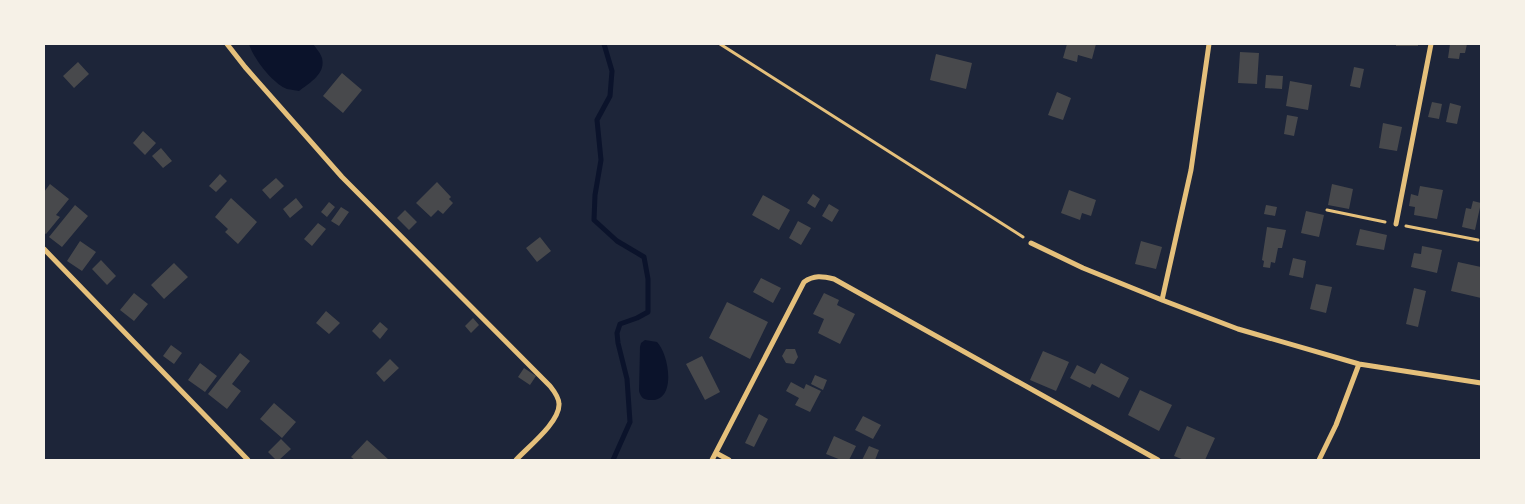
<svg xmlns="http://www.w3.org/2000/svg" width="1525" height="504" viewBox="0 0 1525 504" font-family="'Noto Sans',sans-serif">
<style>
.green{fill:#1d2539}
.water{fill:#0b132b}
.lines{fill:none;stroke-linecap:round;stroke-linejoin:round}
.stream{stroke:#0b132b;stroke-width:5}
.building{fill:#48494c}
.path{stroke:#e5c07b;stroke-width:3}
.minor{stroke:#e5c07b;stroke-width:5}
</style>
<rect width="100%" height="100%" fill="#14213d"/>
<path class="green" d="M44,44H1481V460H44Z"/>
<path class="water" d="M249,44H313C316,48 321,54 322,58C326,74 309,83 299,91C295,90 291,90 287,89C273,84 253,58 249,44Z
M645,340L657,342C669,354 677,401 651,400C644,400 641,398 639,391L640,347L641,343Z"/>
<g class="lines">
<path class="stream" d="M604,44L612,71L610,96L597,120L601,160L595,195L594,220L617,241L644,257L648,279V312L637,318L620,324L617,333L618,343L627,379L630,422L613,460"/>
</g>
<path class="building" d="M1067,44H1096L1092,59L1078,55L1077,62L1063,58Z
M1396,44H1418V46H1396Z
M1450,44H1467L1465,53H1460L1459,59L1448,58Z
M1240,52L1259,53L1257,84L1238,83Z
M936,54L972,63L966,89L930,80Z
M78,62L89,74L74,88L63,76Z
M1354,67L1364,69L1360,88L1350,86Z
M342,73L362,90L343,113L323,96Z
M1266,75L1283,76L1282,89L1265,88Z
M1290,81L1312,85L1308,110L1286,106Z
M1057,92L1071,98L1063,120L1048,115Z
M1432,102L1442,104L1439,119L1428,117Z
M1450,103L1461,106L1457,124L1446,122Z
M1287,115L1298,117L1294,136L1284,134Z
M1383,123L1402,127L1397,151L1379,148Z
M143,131L156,143L145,155L133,143Z
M161,148L172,161L163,168L152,156Z
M220,174L227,181L216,192L209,186Z
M276,178L284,186L270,199L262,190Z
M437,182L451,197L449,199L453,203L443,214L438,210L431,217L416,203Z
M50,184L69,199L56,215L60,217L46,234L44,233V192Z
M1332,184L1353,189L1349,209L1328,205Z
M1420,186L1443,190L1437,219L1414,215L1415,207L1409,206L1411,194L1418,196Z
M1069,190L1096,200L1091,216L1082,213L1080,220L1061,213Z
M813,194L820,199L815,208L807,203Z
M763,195L790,210L779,230L752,215Z
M231,198L257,222L238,244L225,232L228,229L215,217Z
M296,198L303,207L290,218L283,209Z
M1473,201L1481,203L1475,230L1462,227L1466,208L1471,209Z
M329,202L335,207L327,217L321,212Z
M829,204L839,210L832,222L822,216Z
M75,205L88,216L62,247L49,237Z
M1266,205L1277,207L1275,216L1264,214Z
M341,207L349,212L339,226L331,221Z
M405,210L417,222L409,230L397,218Z
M1306,211L1324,215L1319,237L1301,233Z
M798,221L811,228L801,245L789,238Z
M318,223L326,229L312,246L304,239Z
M1267,227L1286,230L1282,248H1278L1275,263L1271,262L1270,268L1263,267L1264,261L1262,260Z
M1360,229L1387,235L1384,250L1356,245Z
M540,237L551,251L537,262L526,248Z
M80,241L96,252L82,271L67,261Z
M1141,241L1162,247L1156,269L1135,264Z
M1422,246L1442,250L1437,273L1411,267L1414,253L1421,254Z
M1293,258L1306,261L1303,278L1289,275Z
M101,260L116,276L107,285L92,269Z
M1458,262L1481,267V298L1451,291Z
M174,263L188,277L164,299L151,285Z
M761,278L781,288L773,303L753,292Z
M1316,284L1332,287L1326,313L1310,309Z
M1414,288L1426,291L1418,327L1406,324Z
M134,293L148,304L134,321L120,310Z
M824,293L839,300L837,305L855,314L840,344L818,333L824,319L813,314Z
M727,302L768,322L750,359L709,338Z
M326,311L340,323L329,334L316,323Z
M473,318L479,325L471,333L465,326Z
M380,322L388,329L380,339L372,331Z
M171,345L182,353L174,364L163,356Z
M786,349H795L798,357L794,364L786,363L782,356Z
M1043,351L1069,362L1056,391L1030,380Z
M240,353L250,361L232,384L241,391L227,409L208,394Z
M702,356L720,392L705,400L686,364Z
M390,359L399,368L384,382L376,373Z
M200,363L217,376L205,392L188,380Z
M1101,363L1129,378L1119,398L1092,384L1090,388L1070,378L1077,365L1095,374Z
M524,368L536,376L530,385L518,377Z
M815,375L827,380L823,390L811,384Z
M791,382L804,389L806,384L821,391L810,412L795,405L799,398L786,391Z
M1140,390L1172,405L1159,431L1128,415Z
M274,403L296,422L282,438L260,419Z
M759,414L768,419L754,447L745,443Z
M863,416L881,425L873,439L855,430Z
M1187,426L1215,438L1205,460H1184L1174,456Z
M834,436L856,446L849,460H841L826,454Z
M281,439L291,449L279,460H276L268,452Z
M367,440L389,460H355L351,457Z
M869,446L879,450L875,460H862Z"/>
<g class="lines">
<path class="path" d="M720,44L1023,237
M1327,210L1385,222
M1406,226L1478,240"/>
<path class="minor" d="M227,44L245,67L342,177L550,386C554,391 559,397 559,404C560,422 528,447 516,460
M1396,224L1431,44
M1031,243L1083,268L1162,300L1238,329L1359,364L1481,383
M44,249L248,460
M1162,300L1191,170L1209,44
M716,453L729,460
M712,460L804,282C814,275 822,276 834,279L1158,460
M1319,460L1336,425L1359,364"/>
</g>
<rect width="1525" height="504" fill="none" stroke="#f6f1e7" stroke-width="90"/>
</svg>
